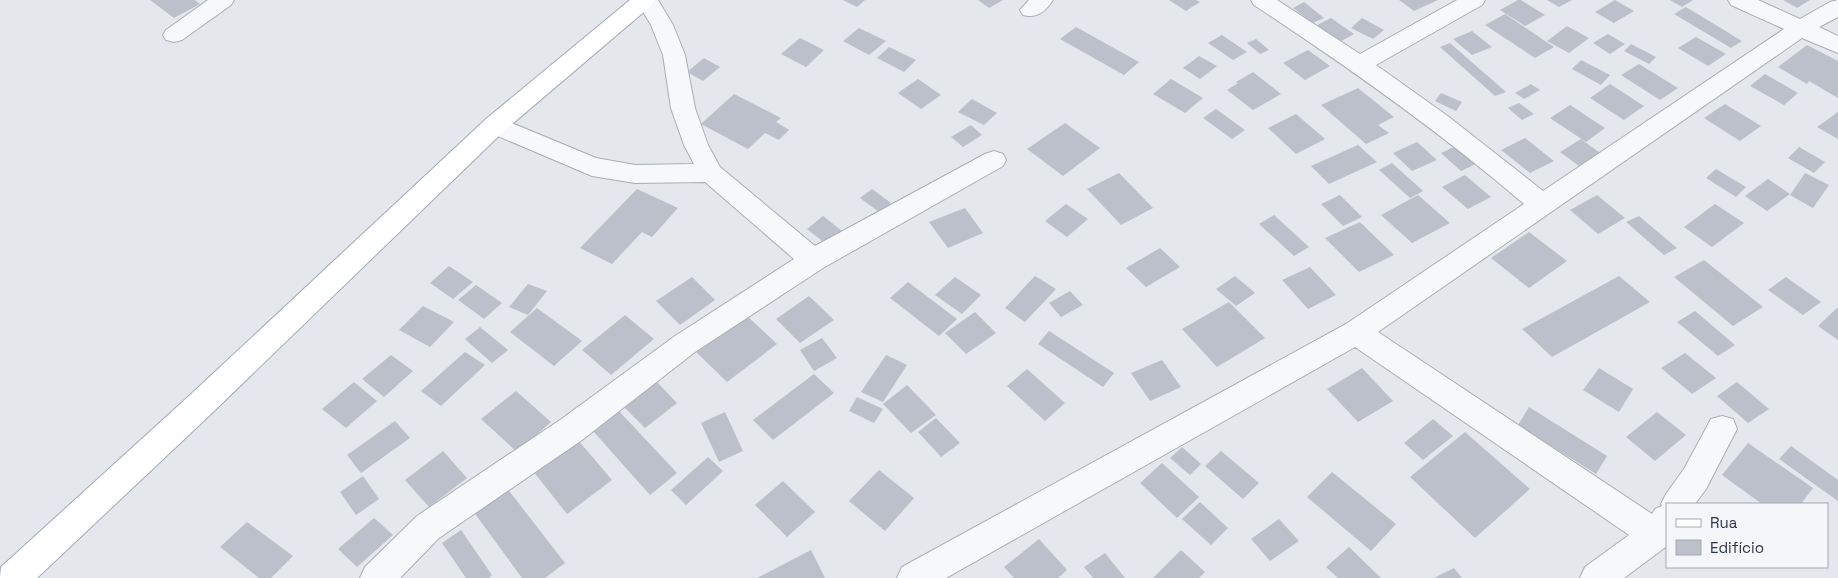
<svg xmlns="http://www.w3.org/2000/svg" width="1838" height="578" viewBox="0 0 1838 578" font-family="'Space Grotesk',sans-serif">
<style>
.building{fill:#bbc0ca}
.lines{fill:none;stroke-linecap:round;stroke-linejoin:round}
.minor-casing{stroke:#a9aeb7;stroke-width:2}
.major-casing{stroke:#a3abb8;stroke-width:2}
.minor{fill:#f7f8fa;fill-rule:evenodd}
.major{fill:#fff;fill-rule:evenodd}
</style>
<rect width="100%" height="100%" fill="#e4e7ec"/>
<path class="building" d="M150,0H195L200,4L174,18Z
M843,0H865L857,7Z
M978,0H1003L989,8Z
M1169,0H1196L1200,2L1186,11Z
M1399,0H1438L1414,11Z
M1518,0H1521L1545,15L1525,26L1500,10Z
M1547,0H1572L1559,7Z
M1615,0L1634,11L1614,23L1595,12Z
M1670,0H1693L1682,7Z
M1783,0H1810L1797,8Z
M1304,2L1324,18L1313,23L1293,8Z
M1686,7L1742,41L1731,48L1674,14Z
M1505,14L1554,47L1535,58L1485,25Z
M1331,18L1354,34L1338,43L1315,26Z
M1362,18L1384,30L1373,39L1351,28Z
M1567,26L1589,38L1569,53L1547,41Z
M1076,27L1139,62L1124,75L1060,39Z
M859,28L886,41L869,55L843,41Z
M1472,31L1492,47L1472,55L1453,39Z
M1608,34L1625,44L1610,54L1593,43Z
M1222,35L1247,52L1233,60L1208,43Z
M1696,37L1726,54L1708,66L1678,48Z
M800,38L824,50L806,67L781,54Z
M1256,39L1269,50L1260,54L1247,43Z
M1450,43L1506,92L1495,96L1440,47Z
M1631,44L1656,57L1649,64L1624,51Z
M1807,45L1838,61V98L1809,81L1807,84L1778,67Z
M889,47L916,60L904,72L877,58Z
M1308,50L1330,66L1305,80L1283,63Z
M1199,56L1217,66L1200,79L1183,68Z
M704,58L720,67L703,81L687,72Z
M1581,60L1610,75L1601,85L1572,69Z
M1639,64L1678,88L1660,100L1621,75Z
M1253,72L1281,94L1253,110L1227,90L1238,83L1236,82Z
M1765,74L1798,93L1784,105L1750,86Z
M918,79L941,95L921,109L898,93Z
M1171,79L1203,98L1185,113L1153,94Z
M1531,84L1540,90L1524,99L1515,93Z
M1610,84L1644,106L1624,120L1590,98Z
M1358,88L1394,117L1378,125L1389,133L1366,144L1321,105Z
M1441,93L1462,102L1456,111L1435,101Z
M734,94L781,118L776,122L789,130L779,140L765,133L748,149L701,124Z
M972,99L997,113L984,125L958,112Z
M1519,103L1534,114L1522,120L1508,108Z
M1725,104L1761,126L1740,141L1704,118Z
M1570,105L1605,128L1586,142L1550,118Z
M1216,109L1245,130L1232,139L1203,118Z
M1838,112V139L1817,127Z
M1296,114L1325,139L1296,154L1268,128Z
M1065,123L1100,148L1063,176L1027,149Z
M971,125L982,135L963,147L951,137Z
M1525,138L1554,161L1530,173L1501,150Z
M1581,139L1600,153L1579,166L1560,152Z
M1417,142L1437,160L1412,171L1393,153Z
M1358,145L1377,162L1329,184L1311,166Z
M1458,145L1478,163L1461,171L1441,153Z
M1799,147L1825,162L1814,173L1788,158Z
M1392,163L1423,191L1410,198L1379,170Z
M1716,169L1746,187L1736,197L1706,178Z
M1119,173L1153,208L1121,225L1087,189Z
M1805,173L1829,185L1813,208L1790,195Z
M1465,175L1491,197L1468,209L1442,187Z
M1768,179L1790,194L1767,211L1745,196Z
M637,189L678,208L652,237L642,232L612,264L580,248Z
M872,189L891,203L879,212L860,198Z
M1340,195L1362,217L1343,226L1321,204Z
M1418,195L1450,223L1412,243L1381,215Z
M1597,195L1625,218L1598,234L1570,210Z
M1066,204L1088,219L1067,237L1045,221Z
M1715,204L1744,223L1712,247L1684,227Z
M965,208L983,233L948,248L929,222Z
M1274,215L1309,247L1294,256L1259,224Z
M823,216L842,231L826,244L807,229Z
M1639,216L1677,248L1664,255L1626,222Z
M1360,222L1394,255L1359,272L1325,238Z
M1529,232L1567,261L1529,288L1491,258Z
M1160,248L1180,267L1146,287L1126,268Z
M1704,260L1763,307L1733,326L1674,277Z
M449,266L473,282L453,299L430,283Z
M1310,267L1336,295L1308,309L1282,280Z
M1035,276L1056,289L1025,322L1005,308Z
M1235,276L1255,293L1236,306L1216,289Z
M1619,276L1650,302L1552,357L1522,329Z
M692,277L715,300L680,325L656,301Z
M955,277L981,295L962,314L935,295Z
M1786,277L1821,302L1803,315L1768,290Z
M908,282L957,319L939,336L890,298Z
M528,284L547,291L528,315L509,307Z
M476,285L502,303L484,319L458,300Z
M1070,291L1083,305L1061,317L1049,303Z
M809,296L834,320L800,343L776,319Z
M1229,302L1265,338L1217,367L1182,329Z
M423,306L454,322L430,347L399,330Z
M537,308L582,341L554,366L510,332Z
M1837,308L1838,309V340L1818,326Z
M1695,311L1735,345L1718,356L1677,322Z
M975,312L996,333L966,354L945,333Z
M744,313L777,344L727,382L694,350Z
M625,315L654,339L611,375L582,350Z
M480,327L508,350L492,363L465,339Z
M1049,331L1114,373L1103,387L1038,344Z
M822,338L837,358L814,371L800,350Z
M465,352L485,365L441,406L421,391Z
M1685,353L1716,378L1692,394L1661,368Z
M391,355L413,371L384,397L362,379Z
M886,355L907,365L883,402L861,392Z
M1162,360L1181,387L1150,401L1131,373Z
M1362,368L1393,401L1358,422L1327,389Z
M1599,368L1633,389L1619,412L1583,390Z
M1027,369L1065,403L1045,421L1007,386Z
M814,374L834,393L773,440L753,420Z
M354,382L377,401L346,428L322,409Z
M657,382L677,403L645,428L624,407Z
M1737,382L1769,409L1748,423L1717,396Z
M907,385L936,415L911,433L883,404Z
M516,391L551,422L517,452L481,419Z
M857,397L883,409L874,423L849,411Z
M1529,407L1607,456L1596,474L1518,425Z
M619,411L677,473L650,495L593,431Z
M725,412L743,451L719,462L701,423Z
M1657,412L1686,435L1655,461L1626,437Z
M936,418L960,443L941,457L918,432Z
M1433,419L1453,436L1423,460L1404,443Z
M395,421L410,438L361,473L347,455Z
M1465,432L1530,489L1475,538L1410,477Z
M577,439L612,480L567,514L533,471Z
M1748,443L1813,488L1801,504H1762L1722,475Z
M1791,446L1838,480V501L1779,459Z
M1182,447L1201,464L1190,475L1170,458Z
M443,451L467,478L429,507L405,480Z
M1221,451L1259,483L1243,499L1205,466Z
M708,457L723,471L686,505L671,490Z
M1162,463L1199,497L1177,518L1140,483Z
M879,470L914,498L885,531L849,501Z
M1332,472L1396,524L1371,551L1307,497Z
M363,476L379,499L356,515L340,492Z
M783,481L815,512L787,537L755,505Z
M506,487L565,563L545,578H522L473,511Z
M1200,502L1228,528L1211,545L1182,519Z
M374,518L393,535L357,567L338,549Z
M1279,519L1299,541L1270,561L1251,539Z
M247,522L293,556L271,578H259L220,547Z
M461,530L492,575L489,578H466L442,543Z
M1039,539L1067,570L1058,578H1014L1004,567Z
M1349,547L1381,578H1338L1326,567Z
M811,550L825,578H757Z
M1181,550L1205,572L1199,578H1153Z
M1105,553L1125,578H1093L1084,567Z
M1454,568L1462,578H1434Z"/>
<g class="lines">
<g class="minor-casing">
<path id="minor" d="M208,0H234L231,5L182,40L174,42L166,40L163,35L166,30Z
M636,0H658L673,25L685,55L695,108L708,145L720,167L815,246L985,154L994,151L1003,154L1006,160L1003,166L823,268L695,352L582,440L439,538L400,578H360L365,567L417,516L560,420L675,336L794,259L705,182L635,183L592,176L486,131L483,125L486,119L495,116L596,158L635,165L694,164L684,145L671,108L663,55L651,25Z
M1029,0H1053C1046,11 1037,19 1023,15L1020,10Z
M1251,0H1277L1360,54L1457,0H1485L1482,5L1376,65L1449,117L1543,191L1784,29L1731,5L1728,0H1758L1800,19L1830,2L1838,0V17L1819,27L1838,36V53L1802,38L1378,332L1652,514L1655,509L1662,506L1661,504L1666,494L1684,469L1711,419L1722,416L1733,419L1737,429L1706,489L1695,504H1667V546L1624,578H1580L1585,567L1629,535L1355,347L946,578H897L902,567L1346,324L1524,204C1439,131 1348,67 1254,5Z"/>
</g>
<g class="major-casing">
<path id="major" d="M630,0H655L652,5L504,131L211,414L37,578H0L1,567L189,396L486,119Z"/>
</g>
<use href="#minor" class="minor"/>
<use href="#major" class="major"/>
</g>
<rect x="1666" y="503" width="162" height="65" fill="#f4f6f9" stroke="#a4a8b1"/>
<rect x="1676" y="519" width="25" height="8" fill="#ffffff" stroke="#a4a8b1"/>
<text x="1710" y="528" font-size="15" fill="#2b3445">Rua</text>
<rect x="1676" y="540" width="25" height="15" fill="#bbc0ca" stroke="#a4a8b1"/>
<text x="1710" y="553" font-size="15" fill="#2b3445">Edifício</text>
</svg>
